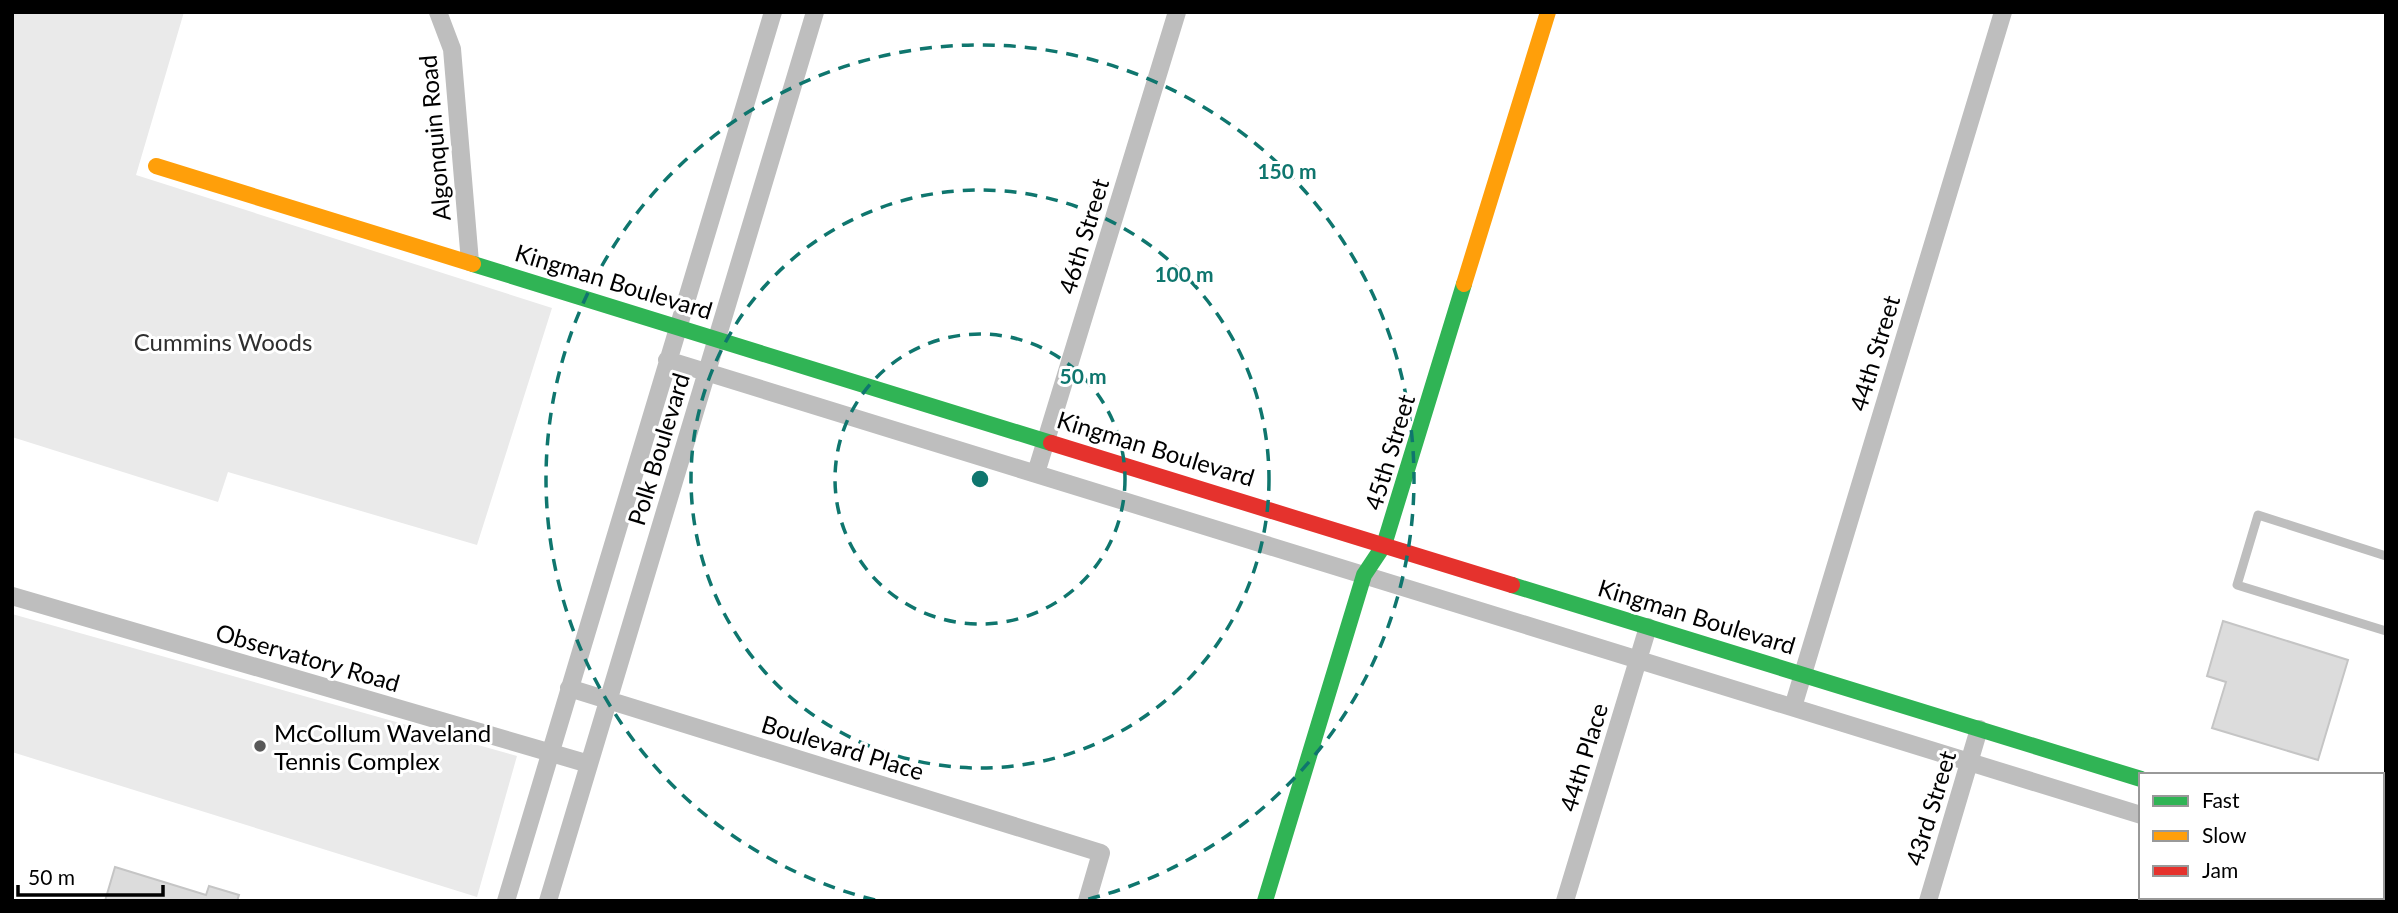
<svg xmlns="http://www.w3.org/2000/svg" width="2398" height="913" viewBox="0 0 2398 913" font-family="Lato,sans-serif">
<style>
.green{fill:#eaeaea}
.building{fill:#dcdcdc;stroke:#c5c5c5;stroke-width:2}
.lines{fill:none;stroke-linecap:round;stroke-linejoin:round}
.lane{stroke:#bebebe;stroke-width:9}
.street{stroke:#bebebe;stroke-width:18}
.fast{stroke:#30b455;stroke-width:16}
.slow{stroke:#ff9f0a;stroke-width:16}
.jam{stroke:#e5322d;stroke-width:16}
.ring{fill:none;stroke:#0f766e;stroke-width:3.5;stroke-dasharray:12 9}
.poi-dot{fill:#595959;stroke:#fff;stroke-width:2.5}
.labels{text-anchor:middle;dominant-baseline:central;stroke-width:6;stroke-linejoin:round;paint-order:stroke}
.street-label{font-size:24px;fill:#000;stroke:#fff}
.park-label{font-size:24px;fill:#2f2f2f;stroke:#fff}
.poi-label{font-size:24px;fill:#000;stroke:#fff;text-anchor:start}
.centre{fill:#0f766e;stroke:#fff;stroke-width:3.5}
.ring-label{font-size:21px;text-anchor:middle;font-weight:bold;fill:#0f766e;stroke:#fff;stroke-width:6;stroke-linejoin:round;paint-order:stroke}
</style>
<rect width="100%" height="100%" fill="#fff"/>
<path class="green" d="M12,12H184L136,175L552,308L477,545L228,472L218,502L12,437Z
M12,614L517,756L477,897L12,752Z"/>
<path class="building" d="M2223,621L2348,660L2318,760L2212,728L2226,682L2207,676Z
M115,867L206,895L209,886L239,895L237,901H105Z"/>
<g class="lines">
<path class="lane" d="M2386,556L2258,515L2237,585L2386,631"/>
<path class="street" d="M438,12L452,49L470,262
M667,360L2141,815
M1036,473L1177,12
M12,596L589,764
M569,688L1101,853L1087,901
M1793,707L2003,12
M2382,854L2386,855
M2382,890L2386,891
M506,901L773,12
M548,901L815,12
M1565,901L1648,627
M1928,901L1979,729"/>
<path class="fast" d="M473,264L1051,443
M1512,585L2141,779
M1265,901L1364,575L1384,545L1464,284"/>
<path class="slow" d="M156,166L473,264
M1464,284L1548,12
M2353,901L2354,897"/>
<path class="jam" d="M1051,443L1512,585
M2382,803L2386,792"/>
</g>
<g class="ring">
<circle cx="980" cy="479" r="145"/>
<circle cx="980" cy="479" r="289"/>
<path d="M875 900A434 434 0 1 1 1085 900"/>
</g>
<circle class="poi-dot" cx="260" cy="746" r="7"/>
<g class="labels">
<g class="street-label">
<text transform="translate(434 138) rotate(-95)">Algonquin Road</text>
<text transform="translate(1083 236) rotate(-73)">46th Street</text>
<text transform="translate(614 281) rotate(17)">Kingman Boulevard</text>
<text transform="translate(1874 353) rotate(-73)">44th Street</text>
<text transform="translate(1156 448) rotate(17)">Kingman Boulevard</text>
<text transform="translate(658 449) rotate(-73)">Polk Boulevard</text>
<text transform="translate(1389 452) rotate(-73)">45th Street</text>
<text transform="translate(1697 616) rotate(17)">Kingman Boulevard</text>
<text transform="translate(308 657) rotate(16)">Observatory Road</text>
<text transform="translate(843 747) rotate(17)">Boulevard Place</text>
<text transform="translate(1583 757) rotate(-73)">44th Place</text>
<text transform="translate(1930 808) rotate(-73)">43rd Street</text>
</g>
<g class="park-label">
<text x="223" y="341">Cummins Woods</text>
</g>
<g class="poi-label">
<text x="274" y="732">McCollum Waveland<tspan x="274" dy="28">Tennis Complex</tspan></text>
</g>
</g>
<circle cx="980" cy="479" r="10" class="centre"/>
<g class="ring-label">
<text x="1287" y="179">150 m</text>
<text x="1184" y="282">100 m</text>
<text x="1083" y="384">50 m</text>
</g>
<rect width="2398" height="913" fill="none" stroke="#000000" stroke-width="28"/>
<rect x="2139" y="773" width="245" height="126" fill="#ffffff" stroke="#999999" stroke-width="2"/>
<rect x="2153" y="796" width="35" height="10" fill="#30b455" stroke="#999999" stroke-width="2"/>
<text x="2202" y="808" font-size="21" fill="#000000">Fast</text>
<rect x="2153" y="831" width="35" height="10" fill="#ff9f0a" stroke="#999999" stroke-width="2"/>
<text x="2202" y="843" font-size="21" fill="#000000">Slow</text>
<rect x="2153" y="866" width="35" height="10" fill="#e5322d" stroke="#999999" stroke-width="2"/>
<text x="2202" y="878" font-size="21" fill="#000000">Jam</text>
<path d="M18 885v10h145v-10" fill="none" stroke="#000000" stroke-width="3.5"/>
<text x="28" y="885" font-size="21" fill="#000000" stroke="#ffffff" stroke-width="5" paint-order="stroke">50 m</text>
</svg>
